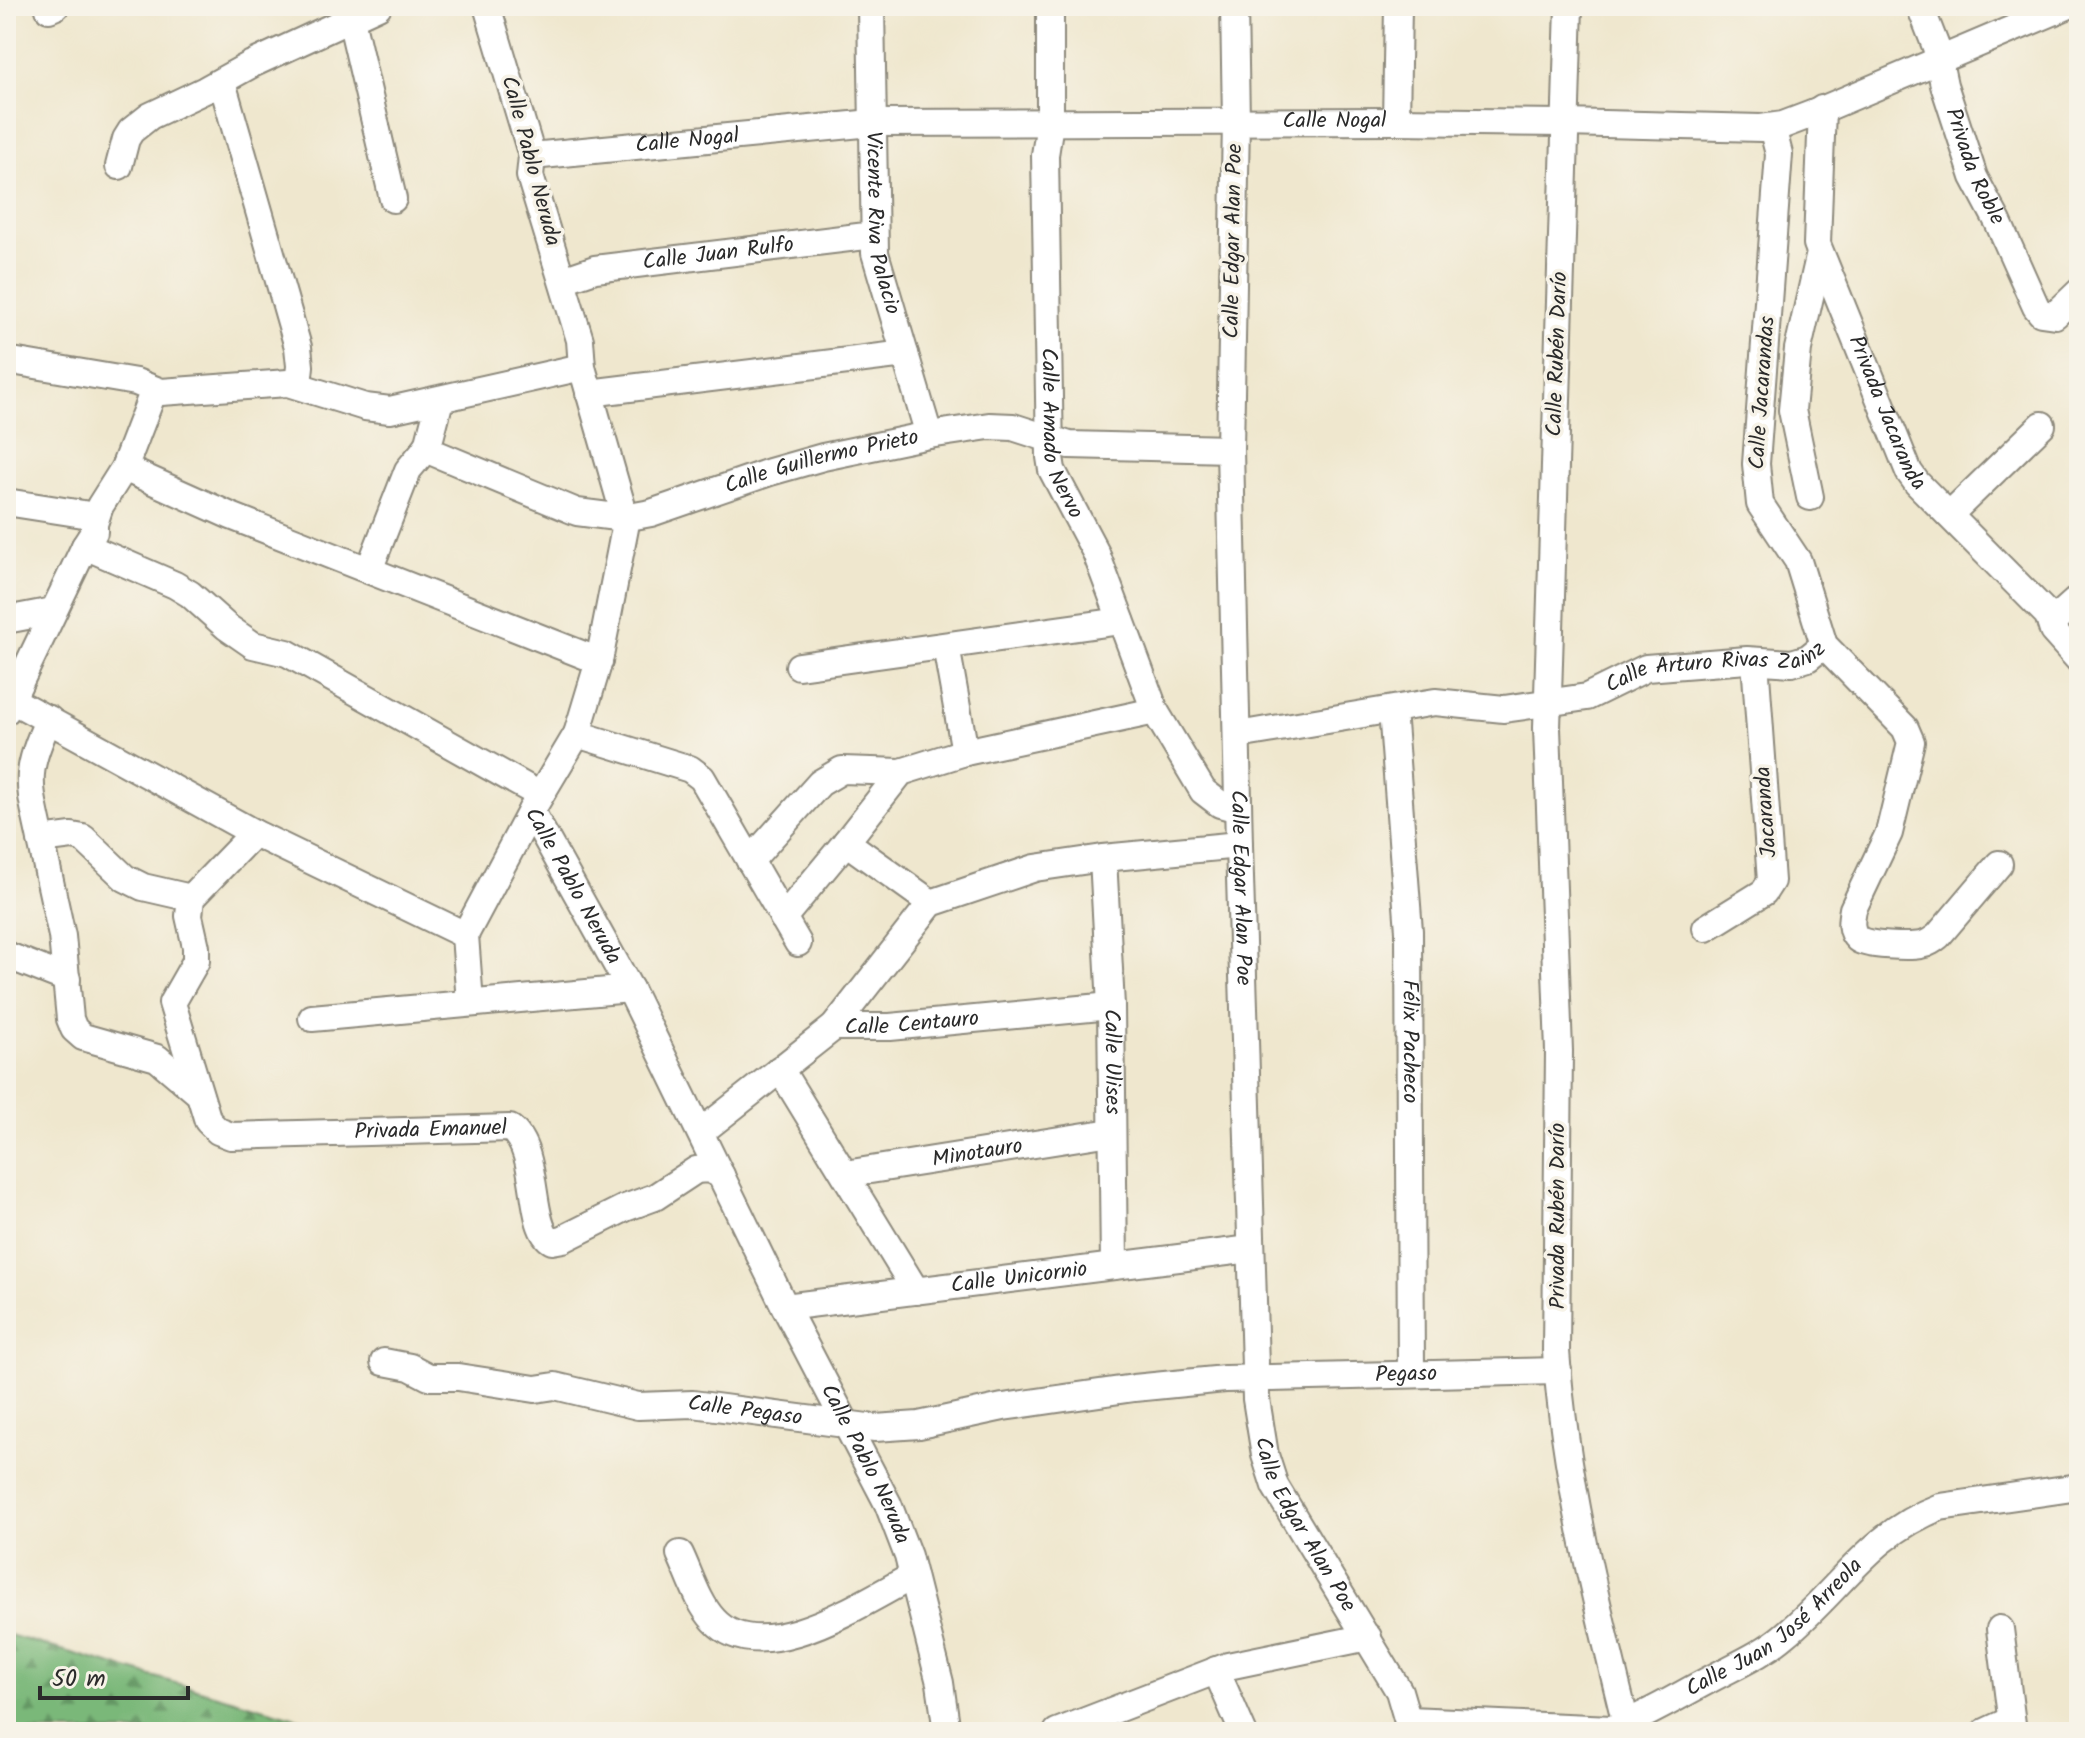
<svg xmlns="http://www.w3.org/2000/svg" width="2085" height="1738" viewBox="0 0 2085 1738" font-family="Kalam,sans-serif">
<style>
.forest{fill:url(#forest-firs);stroke:#527252;stroke-width:2}
.lines{fill:none;stroke-linecap:round;stroke-linejoin:round}
.minor-casing{stroke:#8d897c;stroke-width:30}
.minor{stroke:#fff;stroke-width:26}
.labels{text-anchor:middle;dominant-baseline:central;stroke-width:7;stroke-linejoin:round;paint-order:stroke}
.street-label{font-size:22px;fill:#2b2b2b;stroke:#f7f3e8}
</style>
<defs>
<pattern id="forest-firs" width="22" height="20" patternUnits="userSpaceOnUse" patternTransform="scale(2)"><rect width="22" height="20" fill="#7ab879"/><path d="M5 1l3.5 6h-7zM16 11l3.5 6h-7z" fill="#649663"/></pattern>
</defs>
<rect width="100%" height="100%" fill="#f7f3e8"/>
<filter id="ink" filterUnits="userSpaceOnUse"><feTurbulence type="fractalNoise" baseFrequency=".0125" numOctaves="2"/><feDisplacementMap in="SourceGraphic" scale="16" xChannelSelector="R" yChannelSelector="G"/><feConvolveMatrix kernelMatrix="1 2 1 2 8 2 1 2 1" color-interpolation-filters="sRGB"/></filter>
<filter id="wash" filterUnits="userSpaceOnUse"><feTurbulence type="fractalNoise" baseFrequency=".006" numOctaves="4" result="noise"/><feDisplacementMap in="SourceGraphic" scale="32" xChannelSelector="R" yChannelSelector="G"/><feGaussianBlur stdDeviation="1.8" result="paint"/><feColorMatrix in="noise" values="0 0 0 0 0 0 0 0 0 0 0 0 0 0 0 0 0 1.4 0 .05"/><feComposite in="paint" operator="in"/></filter>
<g filter="url(#wash)">
<rect width="100%" height="100%" fill="#efe7ce"/>
<path class="forest" d="M6,1634L345,1732H6Z"/>
</g>
<g filter="url(#ink)">
<g class="lines">
<g class="minor-casing">
<g id="minor">
<path id="s1" d="M871,6L875,253L929,435"/>
<path id="s2" d="M1050,6V123L1045,155L1050,457L1052,470L1096,553L1155,711L1203,791L1220,804L1238,809"/>
<path id="s3" d="M1234,6L1236,121L1230,449L1239,845L1256,1399L1265,1455L1275,1486L1399,1691L1411,1732"/>
<path d="M1569,6L1547,728L1559,1051L1556,1351C1565,1480 1597,1606 1628,1732"/>
<path id="s4" d="M1920,6L1936,47L1944,85L1974,177L1998,222L2036,307L2041,313L2055,315L2079,292"/>
<path d="M49,9L56,6"/>
<path d="M351,19L393,199"/>
<path d="M222,82L298,347L300,366L298,385"/>
<path id="s5" d="M1822,109L1817,244L1909,472L1917,483L2048,615L2053,631L2079,660"/>
<path d="M1396,121L1398,6"/>
<path d="M1772,127L1779,154L1756,464L1760,504L1798,561L1824,645L1905,728L1911,742L1889,833L1853,909C1851,920 1849,931 1858,939C1866,946 1910,947 1921,945C1928,944 1933,940 1938,936L1999,864"/>
<path id="s6" d="M532,156L872,123L1396,121L1565,123L1761,128L1783,125L1812,114L2067,6"/>
<path d="M119,166L126,139L131,131L150,116L205,90L252,64L378,6"/>
<path id="s7" d="M563,280L595,269L874,235"/>
<path d="M6,360L136,382L161,392L288,383L365,407L390,410L582,367"/>
<path d="M589,393L905,354"/>
<path id="s8" d="M425,449L577,512L624,518L651,513L770,472L823,457L929,435L989,426L1013,427L1069,445L1230,449"/>
<path d="M124,468L231,516L599,661"/>
<path d="M1810,497L1792,410L1798,349L1820,253"/>
<path d="M6,502L96,516"/>
<path d="M1949,515L2042,425"/>
<path d="M85,546L175,585L190,594L227,627L253,645L287,653L540,795"/>
<path d="M369,570L408,470L428,446L440,400"/>
<path d="M6,620L53,611"/>
<path d="M2051,623L2079,598"/>
<path d="M946,646L965,752"/>
<path d="M799,666L1121,621"/>
<path d="M12,700L254,833L465,935"/>
<path id="s9" d="M1392,710L1409,931L1411,1374"/>
<path d="M6,711L85,546L94,532V524L100,506L124,468L154,390"/>
<path d="M49,719C23,774 29,783 41,840L72,836L83,838L125,878L143,887L191,898"/>
<path d="M577,734L690,769L702,778L798,943"/>
<path id="s10" d="M1238,735L1435,702L1504,709L1587,697L1646,668L1747,660L1792,663L1808,658L1824,645"/>
<path id="s11" d="M531,811L630,989L785,1307L888,1504L908,1556L940,1683L947,1732"/>
<path id="s12" d="M254,833L191,898L189,916L196,947V961L172,1003L208,1121L218,1131L231,1136L510,1128C541,1151 527,1227 552,1241L563,1239L625,1208L655,1197L696,1170L708,1169L721,1175"/>
<path d="M41,840L62,936L70,1019L74,1029L83,1037L157,1058L196,1091"/>
<path id="s13" d="M1103,858L1111,1006L1114,1266"/>
<path d="M750,861L820,783L842,770L901,772"/>
<path d="M931,903L846,842L901,772L965,752L1155,711"/>
<path d="M783,918L846,842"/>
<path d="M1706,928L1764,892L1771,881L1755,661"/>
<path d="M6,955L67,979"/>
<path d="M470,1003L465,935L531,811L577,734L599,661L625,528L623,510L582,367L580,340L530,176L532,156L487,6"/>
<path d="M312,1018L630,989"/>
<path id="s14" d="M834,1027H890L1111,1006"/>
<path d="M780,1069L916,1291"/>
<path d="M701,1132L834,1027L931,903L1035,868L1103,858L1239,845"/>
<path id="s15" d="M845,1174L1111,1132"/>
<path id="s16" d="M785,1307L1251,1249"/>
<path id="s17" d="M384,1362L410,1367L429,1377H458L535,1389L555,1386L638,1406L693,1404L875,1428L919,1425L1003,1407L1134,1388L1225,1379L1558,1371"/>
<path d="M680,1554C690,1575 698,1603 714,1620C761,1672 866,1600 913,1576"/>
<path d="M2000,1629L2013,1732"/>
<path d="M1216,1670L1243,1732"/>
<path id="s18" d="M1409,1720L1612,1729C1644,1717 1675,1698 1705,1682C1732,1667 1762,1655 1785,1635C1841,1589 1869,1534 1940,1507L2079,1487"/>
<path d="M1057,1732L1228,1666L1368,1637"/>
<path d="M1985,1732L2011,1720"/>
</g>
</g>
<use href="#minor" class="minor"/>
</g>
</g>
<g class="labels">
<g class="street-label">
<text stroke="none"><textPath href="#s6" startOffset="804">Calle Nogal</textPath></text>
<text stroke="none"><textPath href="#s6" startOffset="156">Calle Nogal</textPath></text>
<text transform="translate(530 161) rotate(75)">Calle Pablo Neruda</text>
<text stroke="none"><textPath href="#s4" startOffset="170">Privada Roble</textPath></text>
<text stroke="none"><textPath href="#s1" startOffset="218">Vicente Riva Palacio</textPath></text>
<text transform="translate(1234 241) rotate(-89)">Calle Edgar Alan Poe</text>
<text stroke="none"><textPath href="#s7" startOffset="158">Calle Juan Rulfo</textPath></text>
<text transform="translate(1558 354) rotate(-88)">Calle Rubén Darío</text>
<text transform="translate(1763 393) rotate(-86)">Calle Jacarandas</text>
<text stroke="none"><textPath href="#s5" startOffset="318">Privada Jacaranda</textPath></text>
<text stroke="none"><textPath href="#s2" startOffset="430">Calle Amado Nervo</textPath></text>
<text stroke="none"><textPath href="#s8" startOffset="418">Calle Guillermo Prieto</textPath></text>
<text stroke="none"><textPath href="#s10" startOffset="488">Calle Arturo Rivas Zainz</textPath></text>
<text transform="translate(1767 812) rotate(-94)">Jacaranda</text>
<text stroke="none"><textPath href="#s11" startOffset="86">Calle Pablo Neruda</textPath></text>
<text stroke="none"><textPath href="#s3" startOffset="882">Calle Edgar Alan Poe</textPath></text>
<text stroke="none"><textPath href="#s14" startOffset="78">Calle Centauro</textPath></text>
<text stroke="none"><textPath href="#s9" startOffset="332">Félix Pacheco</textPath></text>
<text stroke="none"><textPath href="#s13" startOffset="204">Calle Ulises</textPath></text>
<text stroke="none"><textPath href="#s12" startOffset="554">Privada Emanuel</textPath></text>
<text stroke="none"><textPath href="#s15" startOffset="134">Minotauro</textPath></text>
<text transform="translate(1558 1216) rotate(-90)">Privada Rubén Darío</text>
<text stroke="none"><textPath href="#s16" startOffset="236">Calle Unicornio</textPath></text>
<text stroke="none"><textPath href="#s17" startOffset="1034">Pegaso</textPath></text>
<text stroke="none"><textPath href="#s17" startOffset="368">Calle Pegaso</textPath></text>
<text stroke="none"><textPath href="#s11" startOffset="734">Calle Pablo Neruda</textPath></text>
<text stroke="none"><textPath href="#s3" startOffset="1530">Calle Edgar Alan Poe</textPath></text>
<text stroke="none"><textPath href="#s18" startOffset="396">Calle Juan José Arreola</textPath></text>
</g>
</g>
<rect width="2085" height="1738" fill="none" stroke="#f7f3e8" stroke-width="32"/>
<path d="M40 1686v12h148v-12" fill="none" stroke="#2b2b2b" stroke-width="4"/>
<text x="52" y="1686" font-size="24" fill="#2b2b2b" stroke="#f7f3e8" stroke-width="6" paint-order="stroke">50 m</text>
</svg>
